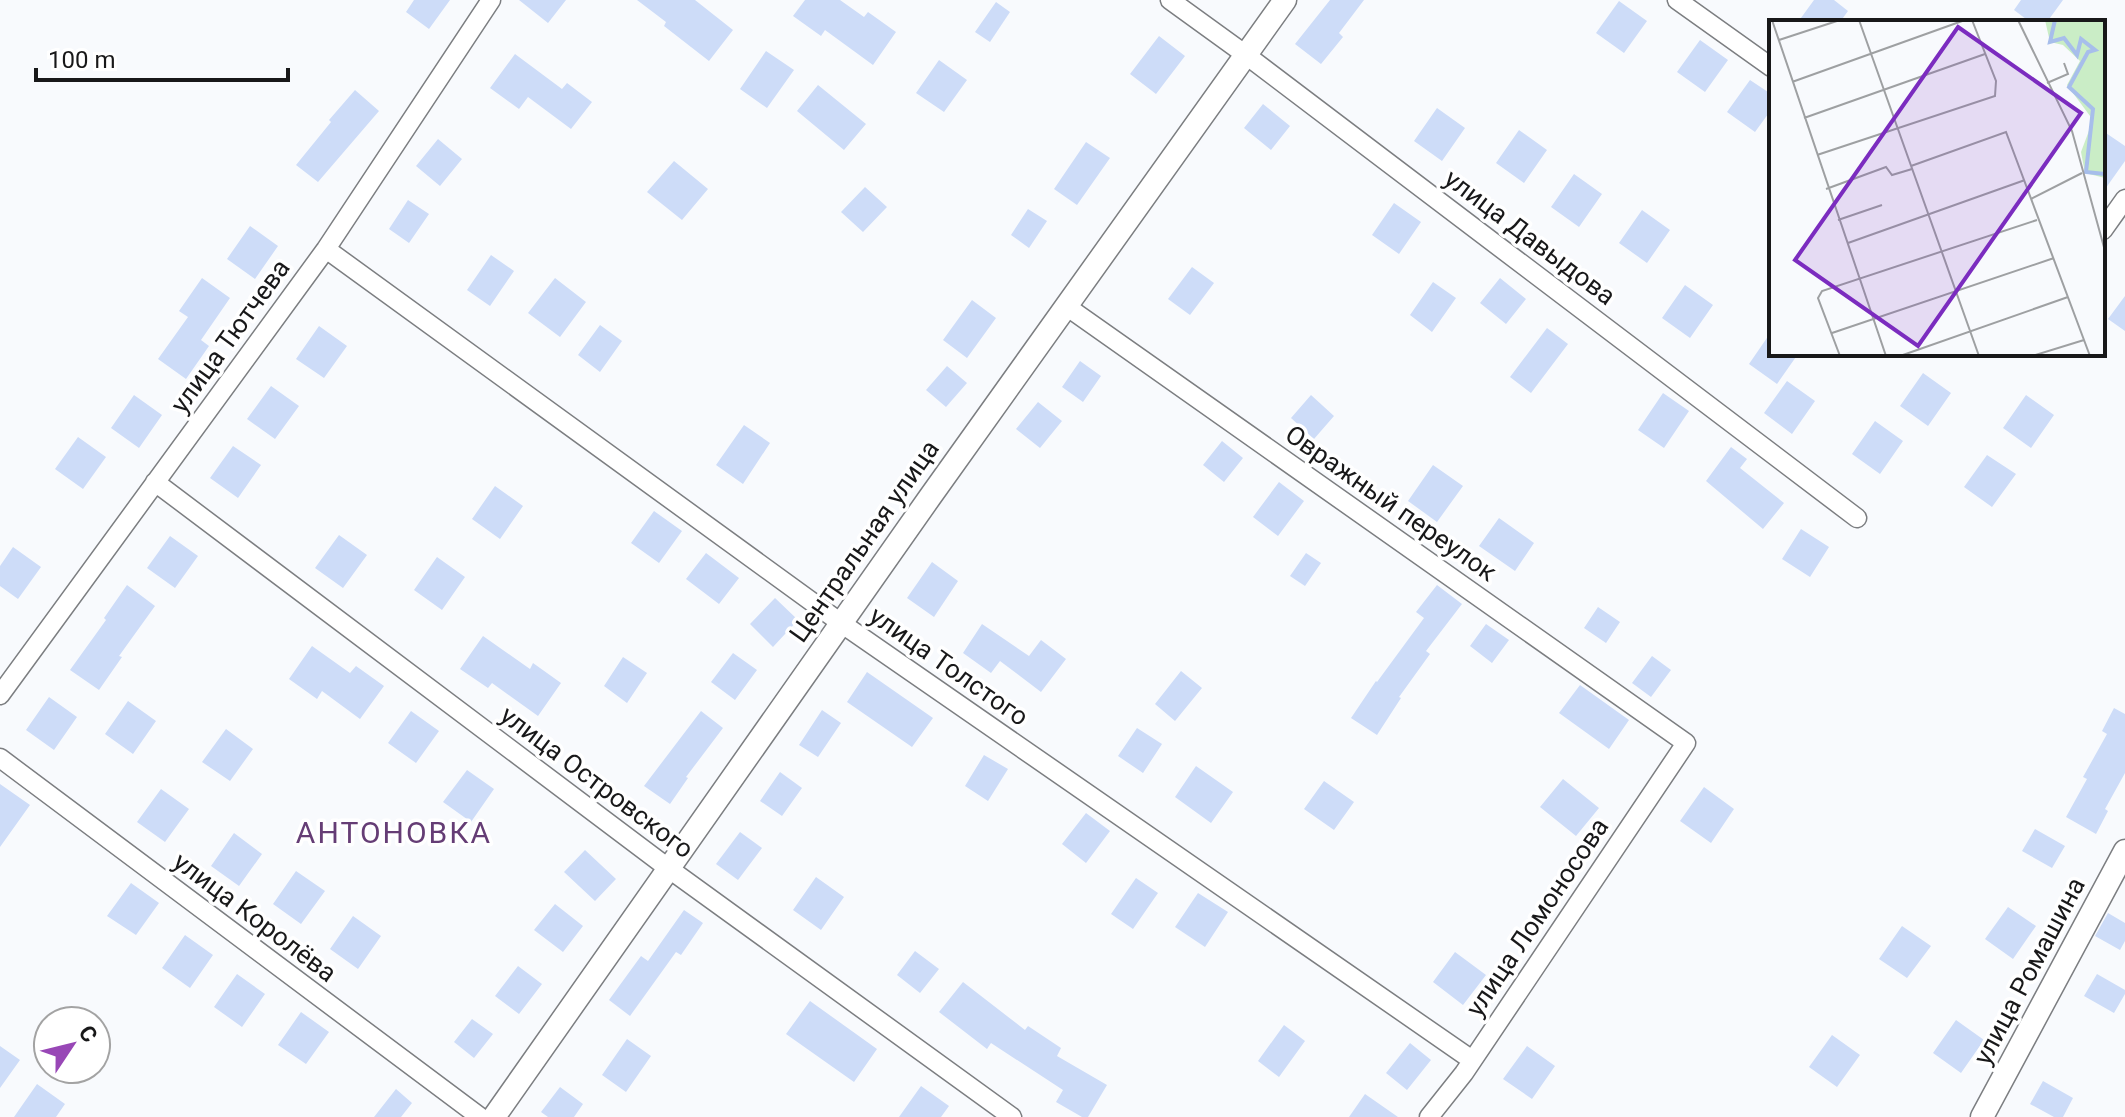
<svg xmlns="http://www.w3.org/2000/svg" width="2125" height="1117" viewBox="0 0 2125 1117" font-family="Roboto,sans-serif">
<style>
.building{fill:#cddcf8}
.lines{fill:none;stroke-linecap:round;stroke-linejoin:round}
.minor-casing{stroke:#7c7e81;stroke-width:21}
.tertiary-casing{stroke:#7c7e81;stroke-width:25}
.minor{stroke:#fff;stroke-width:18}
.tertiary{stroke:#fff;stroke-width:22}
.labels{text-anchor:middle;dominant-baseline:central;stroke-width:7;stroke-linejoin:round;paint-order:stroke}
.street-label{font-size:26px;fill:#181819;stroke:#fff}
.quarter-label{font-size:30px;letter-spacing:2px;fill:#653d75;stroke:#fff}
.inset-river{fill:none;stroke:#a7beeb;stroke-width:4}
.inset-road{fill:none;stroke:#9ea0a2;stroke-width:2}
.view{fill:#7b2cbf;fill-opacity:0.15;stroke:#7b2cbf;stroke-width:4}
.inset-edge{fill:none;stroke:#181819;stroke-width:4}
</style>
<rect width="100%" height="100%" fill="#f8fafd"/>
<path class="building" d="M414,0H450L429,29L406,12Z
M519,0H566L548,23Z
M637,0H695L733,30L709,61L664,26L666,22Z
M805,0H840L864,17L868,12L896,32L873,65L825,30L821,36L793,16Z
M1330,0H1364L1339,33L1343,37L1321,64L1295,44Z
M1814,0H1834L1848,11L1840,22H1798Z
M2021,0H2063L2047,22H2030L2014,10Z
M1619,1L1647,21L1624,53L1596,33Z
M996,2L1010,12L990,42L975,32Z
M1159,36L1185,56L1156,94L1130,74Z
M1700,40L1728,60L1705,92L1677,72Z
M766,51L794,70L767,108L740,89Z
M515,54L562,89L567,83L592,102L571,129L528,97L519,109L490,88Z
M939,60L967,80L944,112L916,93Z
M1750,80L1771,94V110L1755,132L1727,112Z
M818,85L866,124L844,150L797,111Z
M355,90L379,111L318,182L296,165L331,122L329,120Z
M1263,104L1290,126L1271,150L1244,128Z
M1437,108L1465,128L1442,161L1414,141Z
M1519,130L1547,150L1524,183L1496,163Z
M2103,131L2125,146V161L2103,192Z
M438,139L462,159L440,186L416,166Z
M1086,142L1110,158L1077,205L1054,189Z
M674,161L708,189L682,220L647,192Z
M1574,174L1602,194L1579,227L1551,207Z
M865,187L887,207L863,232L841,212Z
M408,200L429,214L409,243L389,229Z
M1394,203L1421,222L1399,254L1372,235Z
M1028,209L1047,221L1029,248L1011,235Z
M1642,210L1670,230L1647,263L1619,243Z
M250,226L278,246L255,279L227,259Z
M491,255L514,271L490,306L467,290Z
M1192,267L1214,283L1190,315L1168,299Z
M202,278L230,298L201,340L209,346L186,379L158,359L188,317L179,311Z
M555,278L586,302L560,337L528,313Z
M1500,278L1526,299L1506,324L1480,303Z
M1433,282L1456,298L1432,332L1410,315Z
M1685,285L1713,305L1690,338L1662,318Z
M2125,296V331L2108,319Z
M972,300L996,318L967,358L943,340Z
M600,325L622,341L600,372L578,355Z
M319,326L347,346L324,378L296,359Z
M1547,328L1568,344L1531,393L1510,377Z
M1771,332V354H1798L1777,384L1749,364Z
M1080,361L1101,376L1083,402L1062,387Z
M947,366L967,383L946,407L926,390Z
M1923,373L1951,393L1928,426L1900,406Z
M1787,381L1815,401L1792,434L1764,413Z
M271,386L299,406L275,439L247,419Z
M1663,393L1689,411L1664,448L1638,430Z
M134,395L162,415L139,448L111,428Z
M1311,395L1334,416L1314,439L1291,418Z
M2026,395L2054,415L2031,448L2003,428Z
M1038,402L1062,421L1040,448L1016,429Z
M1875,421L1903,441L1880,474L1852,454Z
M744,425L770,443L743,484L716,465Z
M78,437L106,457L83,489L55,469Z
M1222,441L1243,458L1224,482L1203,465Z
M233,446L261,465L238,498L210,478Z
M1731,447L1747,459L1740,468L1784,503L1763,529L1706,481Z
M1987,455L2016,474L1992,507L1964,487Z
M1433,465L1463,486L1437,522L1408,501Z
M1279,482L1304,501L1278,536L1253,517Z
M495,486L523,506L500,539L472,519Z
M654,511L682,531L659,563L631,543Z
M1499,518L1534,543L1515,571L1479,546Z
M1801,529L1829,547L1810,577L1782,559Z
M339,535L367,555L343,588L315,568Z
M170,536L198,556L175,588L147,568Z
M13,547L41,567L18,599L0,586V566Z
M706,553L739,578L719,604L686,579Z
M1306,553L1321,563L1305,586L1290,576Z
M437,557L465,577L442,610L414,590Z
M932,562L958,581L934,617L907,598Z
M127,585L155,606L119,656L122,657L99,690L70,670L106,620L104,618Z
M1437,585L1462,604L1426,651L1430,654L1399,697L1401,698L1377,735L1351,718L1376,681L1377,682L1424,618L1416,612Z
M775,598L798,620L773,647L750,624Z
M1598,607L1620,622L1606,643L1584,628Z
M982,624L1029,656L1041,640L1066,659L1041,692L1000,661L991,673L963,653Z
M1486,624L1509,640L1492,663L1470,646Z
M483,636L530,669L533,663L561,683L538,716L492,683L488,688L460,669Z
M312,646L350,673L356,666L384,686L360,719L322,691L317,699L289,679Z
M733,653L757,670L735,700L711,682Z
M1652,656L1671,670L1651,697L1632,683Z
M623,657L647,673L627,703L604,686Z
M1181,671L1202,688L1175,721L1155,704Z
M867,672L933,718L912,747L847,702Z
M1580,685L1629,720L1609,749L1559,713Z
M49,697L77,717L54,750L26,730Z
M128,701L156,721L133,754L105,734Z
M2114,708L2125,714V773L2105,809L2108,811L2096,834L2066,817L2087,779L2083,777L2107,734L2102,731Z
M822,710L841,723L818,757L799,745Z
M411,711L439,731L416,763L388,743Z
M701,711L723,728L686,777L688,778L670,804L644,786Z
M1137,728L1162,744L1143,773L1118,756Z
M226,729L253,749L230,781L202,762Z
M984,755L1008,769L988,801L965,786Z
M1196,766L1233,792L1211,823L1175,797Z
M467,770L494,789L471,822L443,802Z
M780,772L802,788L782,816L760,801Z
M1563,779L1599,808L1576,836L1540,807Z
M1324,781L1354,802L1334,830L1304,809Z
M0,784L30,805L0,847Z
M1704,787L1734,809L1711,843L1680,821Z
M161,789L189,809L165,842L137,822Z
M1086,813L1110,831L1086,863L1062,844Z
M2035,829L2065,846L2052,868L2022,851Z
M740,832L762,848L738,880L716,864Z
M234,833L262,854L239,886L211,866Z
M585,850L616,879L595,901L564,872Z
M296,871L325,891L301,924L273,904Z
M816,877L844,897L821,930L793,910Z
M1136,878L1158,893L1133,929L1111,914Z
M131,883L159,903L136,935L107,916Z
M1198,893L1228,912L1205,947L1175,927Z
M555,904L583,926L563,952L534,930Z
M2008,907L2036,926L2013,959L1985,939Z
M684,910L703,923L681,955L676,952L630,1016L609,1000L641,956L648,961Z
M2108,913L2125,923V941L2120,950L2095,936Z
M353,916L381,936L358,969L330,949Z
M1902,926L1931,946L1907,978L1879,959Z
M185,935L213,955L190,988L162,968Z
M915,951L939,969L920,993L897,975Z
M1455,952L1486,975L1463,1005L1433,982Z
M518,966L542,984L519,1014L495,996Z
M237,974L265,994L242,1027L214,1007Z
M2097,974L2125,990V994L2114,1013L2084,996Z
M963,982L1025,1030L1028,1026L1061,1048L1057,1056L1107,1085L1088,1117H1082L1056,1102L1063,1090L991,1043L987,1049L939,1012Z
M810,1001L877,1049L854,1082L786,1034Z
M301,1012L329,1032L306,1064L278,1045Z
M472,1019L493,1034L474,1058L454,1042Z
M1956,1020L1984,1040L1961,1073L1933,1053Z
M1284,1025L1305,1041L1279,1077L1258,1061Z
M1832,1035L1860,1055L1837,1087L1809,1067Z
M627,1039L651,1056L626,1092L602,1075Z
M1410,1043L1431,1060L1407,1090L1386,1073Z
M0,1046L20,1060L0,1088Z
M1527,1046L1555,1066L1532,1099L1503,1079Z
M2043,1081L2073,1098L2063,1117H2054L2030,1104Z
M37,1084L65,1104L56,1117H14Z
M921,1086L949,1106L941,1117H899Z
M560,1087L583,1104L574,1117H548L541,1112Z
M396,1089L412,1103L401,1117H374Z
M1365,1094L1398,1117H1349Z"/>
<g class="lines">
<g class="minor-casing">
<path id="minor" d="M1170,0L1246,55L1857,518
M1677,0L1771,67
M2103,230L2125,199
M326,249L841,623L1472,1060
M1066,306L1686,743L1464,1073L1429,1117
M155,482L668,868L1012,1117
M0,695L326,249L491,0
M0,758L480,1117"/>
</g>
<g class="tertiary-casing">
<path id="tertiary" d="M494,1117L930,497L1285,0
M1982,1117L2125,851"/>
</g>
<use href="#minor" class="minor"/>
<use href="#tertiary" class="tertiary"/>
</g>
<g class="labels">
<g class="street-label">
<text transform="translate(1530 237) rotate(37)">улица Давыдова</text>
<text transform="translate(230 336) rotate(-54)">улица Тютчева</text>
<text transform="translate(1391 503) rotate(35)">Овражный переулок</text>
<text transform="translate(864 541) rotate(-55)">Центральная улица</text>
<text transform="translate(949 666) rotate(35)">улица Толстого</text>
<text transform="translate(597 782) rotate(37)">улица Островского</text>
<text transform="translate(255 917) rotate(37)">улица Королёва</text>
<text transform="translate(1537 917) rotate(-56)">улица Ломоносова</text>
<text transform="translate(2029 971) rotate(-62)">улица Ромашина</text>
</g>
<g class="quarter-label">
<text x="394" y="832">АНТОНОВКА</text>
</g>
</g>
<g transform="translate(1769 20)">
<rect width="336" height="336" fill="#f8fafd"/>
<path d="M276,0H336V158L316,153L312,132L324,100L298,65L311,41L294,25L281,22Z" fill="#caedc6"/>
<path class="inset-river" d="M286,0L281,22L295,18L308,35L312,19L326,30L319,32L300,67L324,89L317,152L336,154"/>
<path class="inset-road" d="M3,0L117,336M90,0L210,336M249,0L303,111L336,231M10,20L71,0M23,62L196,0M278,63L299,54L295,43M35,98L216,34M48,135L226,76L227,61L203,0M142,146L237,112L321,336M57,169L117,147L123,155L143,149M262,179L313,153M69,200L113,185M79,223L256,160M63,313L285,238M71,336L49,278L53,271L268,200M131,336L299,277M263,336L315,320"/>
<path class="view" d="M189,7L312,93L149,326L26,240Z"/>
<rect width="336" height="336" class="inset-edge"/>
</g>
<g transform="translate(72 1045) rotate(55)"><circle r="38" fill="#ffffff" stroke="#a3a3a3" stroke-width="2"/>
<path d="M0-6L14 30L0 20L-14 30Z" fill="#9847b6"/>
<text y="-12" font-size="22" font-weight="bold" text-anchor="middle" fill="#181819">С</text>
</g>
<path d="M36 68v12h252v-12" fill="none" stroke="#181819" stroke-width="4"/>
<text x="48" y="68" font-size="24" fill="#181819" stroke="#ffffff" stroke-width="6" paint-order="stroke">100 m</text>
</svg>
